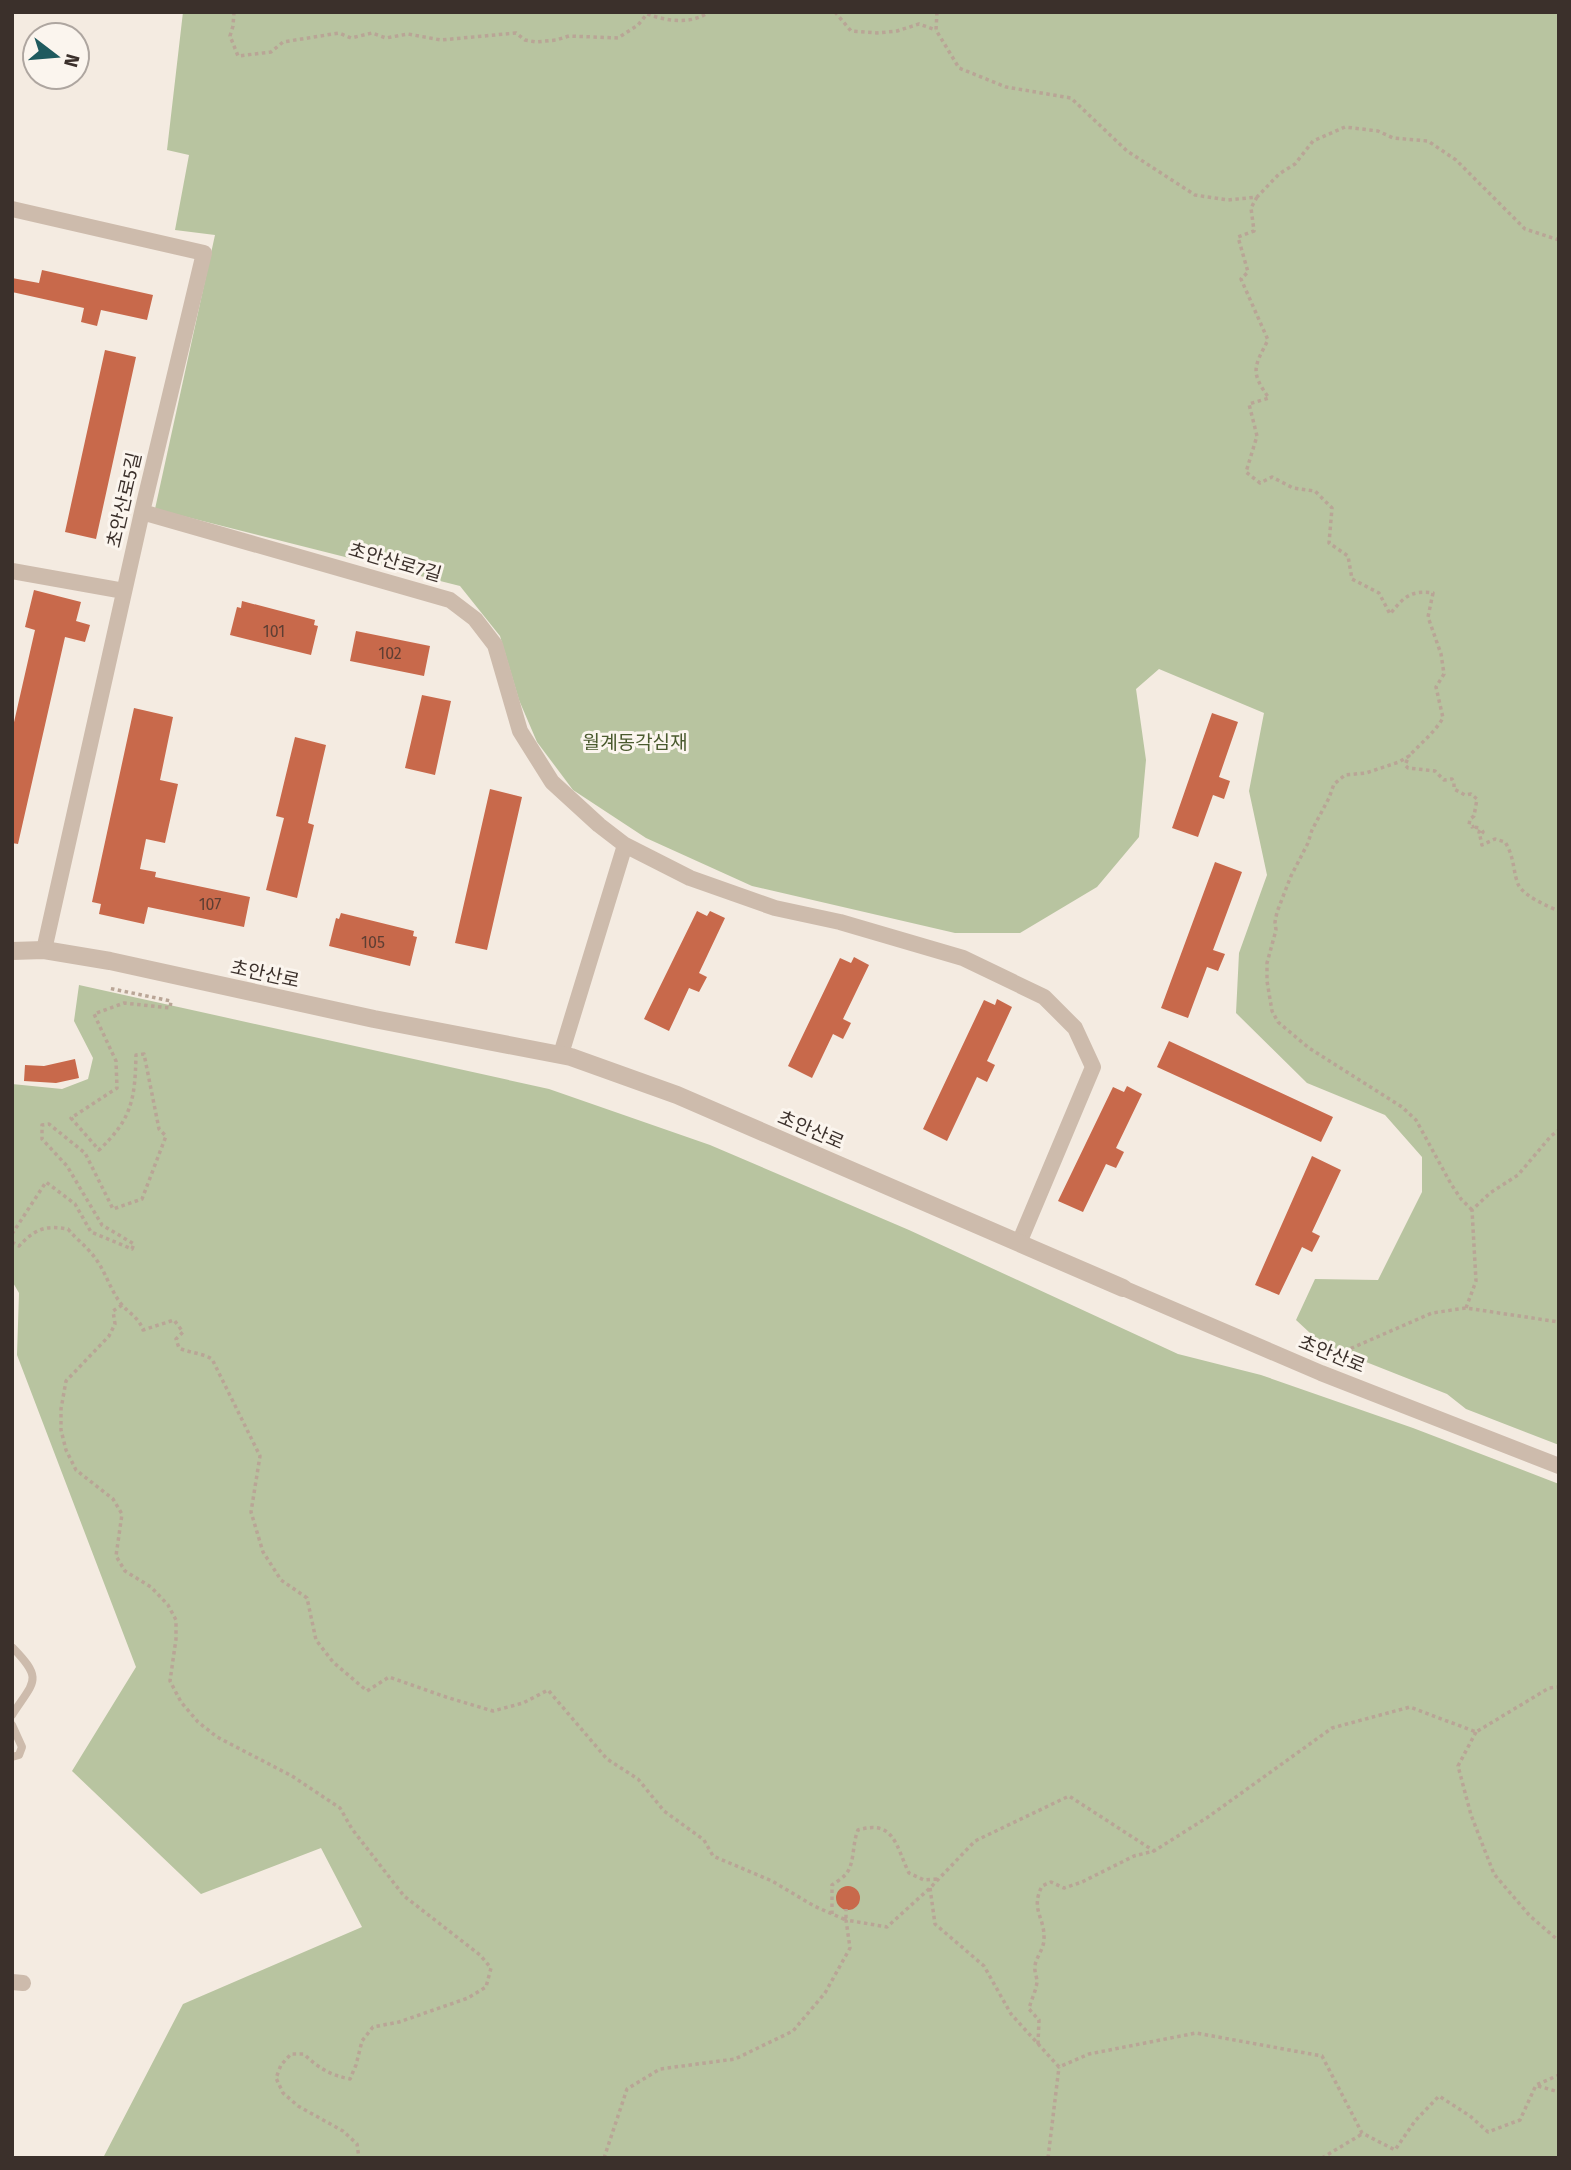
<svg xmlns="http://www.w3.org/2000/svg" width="1571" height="2170" viewBox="0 0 1571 2170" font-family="'Fira Sans','Noto Sans KR',sans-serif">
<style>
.green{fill:#b8c4a0}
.building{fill:#c8694b}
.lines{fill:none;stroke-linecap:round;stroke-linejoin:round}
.path{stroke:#b9a596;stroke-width:3.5;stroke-dasharray:3.5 3.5;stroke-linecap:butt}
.service{stroke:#cdbbac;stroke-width:8}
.minor{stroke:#cdbbac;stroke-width:16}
.tertiary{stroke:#cdbbac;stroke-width:18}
.labels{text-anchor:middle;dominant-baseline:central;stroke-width:6;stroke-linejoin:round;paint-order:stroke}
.number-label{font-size:16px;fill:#5e3e33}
.street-label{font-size:19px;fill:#3b302b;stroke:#fbf5ee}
.park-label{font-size:19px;fill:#4a5a2e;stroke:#fbf5ee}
</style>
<rect width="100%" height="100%" fill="#f4ebe1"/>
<path class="green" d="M183,12H1559V1445L1466,1409L1447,1394L1323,1345L1296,1320L1315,1279L1378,1280L1422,1192V1157L1385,1115L1307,1083L1236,1013L1239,953L1267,875L1249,791L1264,713L1159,669L1136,689L1146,760L1139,837L1097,887L1020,933H955L752,886L646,838L573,790L537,742L519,700L500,636L460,586L155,509L215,235L175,230L189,155L167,150Z
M79,985L549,1089L710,1145L909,1230L1178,1354L1261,1375L1413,1428L1559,1484V2158H103L183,2004L362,1927L321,1848L201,1894L72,1771L136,1667L17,1355L19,1293L12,1281V1084L62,1089L88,1079L93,1058L74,1021Z"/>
<path class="building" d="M42,270L153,295L147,320L101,310L97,326L81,322L84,308L12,292V278L39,283Z
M105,350L136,357L96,539L65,532Z
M34,590L81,602L76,621L90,625L85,642L65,637L18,844L12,843V731L35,630L25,627Z
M242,601L315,620L314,625L318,626L311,655L230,635L237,607L241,608Z
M356,631L430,646L424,676L350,661Z
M422,695L451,701L435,775L405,768Z
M134,708L173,717L160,780L178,784L165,843L146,839L140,869L156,872L155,877L250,897L244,927L148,907L144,924L99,914L101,904L92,902Z
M1212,713L1238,722L1219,777L1230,781L1224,799L1213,795L1198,837L1172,828Z
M295,737L326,745L308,823L314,825L297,898L266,890L284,818L276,816Z
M490,789L522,797L487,950L455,943Z
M1215,862L1242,872L1213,950L1225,954L1218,971L1207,967L1188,1018L1161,1008Z
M697,911L707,916L710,911L725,918L699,973L707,977L699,992L689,988L669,1031L644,1019Z
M341,913L414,931L413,936L417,937L410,966L329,946L336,918L339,919Z
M854,957L869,965L843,1019L851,1023L843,1039L833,1034L812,1078L788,1066L840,958L851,963Z
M997,999L1012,1007L987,1061L995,1065L987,1082L977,1077L947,1141L923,1129L984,1000L995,1005Z
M1169,1041L1333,1117L1321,1142L1157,1067Z
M75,1059L79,1078L56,1083L24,1081L25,1065L44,1066Z
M1127,1086L1142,1094L1116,1148L1124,1152L1116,1168L1106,1164L1083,1212L1058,1201L1113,1087L1124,1092Z
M1312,1156L1341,1170L1312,1232L1320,1236L1312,1252L1302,1247L1279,1295L1255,1285Z
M836 1898a12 12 0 1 1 24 0a12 12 0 1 1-24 0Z"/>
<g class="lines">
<path class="path" d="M234,12L233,26L230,36L238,56L271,52L283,42L339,33L351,38L372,33L386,38L408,34L441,40L516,33L525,40L536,42L556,40L569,36L618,38L638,25L647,14C667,21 691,25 709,12
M716,12H718
M835,12L851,31L877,33L897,31L919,24L936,30
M937,12L936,30L959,68L1006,87L1071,98L1127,151L1195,195L1228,200L1257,197L1279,174L1295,164L1313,141L1345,127L1378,131L1393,138L1428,141L1456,160L1525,229L1559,240
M1257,197L1251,208L1254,231L1238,237L1248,272L1241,279L1268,340C1254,367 1250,372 1269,398L1249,404L1257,436L1246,472L1260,483L1272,477L1293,488L1315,491L1332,508L1329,543L1348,556L1352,579L1379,593L1390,614C1404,597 1410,590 1433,593L1428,617L1441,654L1444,674L1436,687L1443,718C1434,733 1421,743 1409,756
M1472,1210L1461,1199L1451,1184L1416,1120L1402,1107L1309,1048L1278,1022L1272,1011L1267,981V963L1276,930L1275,922L1277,912L1291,876L1308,843L1312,830L1329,798L1334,784L1345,775L1366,773L1399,762L1409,756L1405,765L1408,768L1435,771L1444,780L1452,779L1454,782V789L1465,795L1471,794L1477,799L1474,816L1470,819L1469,825L1472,827L1477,825L1476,831L1479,832L1481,829L1483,832L1480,836L1482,845L1495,839L1505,842C1515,857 1513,875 1519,886C1526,897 1547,906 1559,911
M12,1234L46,1182L75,1204L91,1232L132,1249L134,1244L102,1225L67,1166L42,1139V1125L49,1124L85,1153L113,1209L142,1199L166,1136L159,1129L144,1054L136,1055C135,1099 132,1119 99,1150L71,1118L117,1088L116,1061L94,1014L124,1003L170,1008L171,1001L108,988
M12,1242L19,1246C35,1229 45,1225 68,1229C76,1239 84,1244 91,1253C105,1268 109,1289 122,1305C130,1314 139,1318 143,1330L174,1320L183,1332L176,1339L179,1348C190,1353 202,1353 212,1359L260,1456L251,1512L263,1552L281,1580L307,1598L316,1640L333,1662L367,1691L389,1677L446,1697L493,1711L523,1703L548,1690L607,1759L638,1779L664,1811L704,1840L713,1856L772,1881L814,1906L846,1920V1909
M122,1305L113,1311L115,1324L109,1336L66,1381L61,1409V1430L66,1450L76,1470L113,1499L122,1514L116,1556L125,1571L151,1587L168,1605L176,1620V1639L170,1681L181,1702L198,1722L217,1737L292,1776L340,1808L352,1829L404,1896L480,1955L491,1968L486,1987L468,1998L399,2022L373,2027L362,2041L356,2065L350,2079C330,2075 318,2068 304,2054H291L281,2065L276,2078L283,2093L298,2106L343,2131L357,2144L359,2158
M1466,1308L1476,1281L1472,1210L1490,1193L1518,1175L1551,1136L1559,1130
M1338,1354L1432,1313L1466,1308L1559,1322
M1476,1732L1458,1766L1471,1815L1494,1874L1530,1916L1559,1941
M930,1888L935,1924L984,1966L1011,2014L1059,2067L1089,2054L1196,2033L1322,2056L1362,2133L1395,2150L1415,2121L1439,2096L1470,2116L1488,2132L1520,2120L1536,2085L1559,2075
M832,1914V1885C836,1882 843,1878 846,1874C855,1863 852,1844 858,1830C895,1819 896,1847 909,1873L924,1880L938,1879
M1038,2044L1039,2020L1029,2009C1031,2000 1036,1991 1037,1982C1037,1977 1034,1971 1035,1966C1036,1957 1044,1949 1044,1939C1045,1917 1030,1910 1042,1886L1051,1882L1064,1888L1082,1882L1134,1856L1154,1851L1208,1817L1332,1728L1410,1707L1476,1732L1549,1688L1559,1687
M1538,2086L1559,2092
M604,2158L627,2089L660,2069L735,2059L793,2031L825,1993L850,1948L846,1920L887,1927L930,1888L975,1841L1069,1796L1154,1851
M1048,2158L1059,2067
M1322,2158L1362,2134"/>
<path class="service" d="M12,1715C34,1681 44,1680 13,1648
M12,1725L22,1747L19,1755L12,1757"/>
<path class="minor" d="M12,209L204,253L142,512L44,950
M142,512L450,600L475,619L495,645L520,731L552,782L599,825L625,845L561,1054
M12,571L124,591
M625,845L690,878L775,908L840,922L963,958L1044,997L1075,1028L1093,1067L1019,1243
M1123,1288L1321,1373L1559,1466
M12,1982L23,1983"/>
<path class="tertiary" d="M12,951L44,950L110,961L374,1019L571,1057L677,1095L1123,1288"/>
</g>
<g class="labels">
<g class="number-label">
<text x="274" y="631">101</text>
<text x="390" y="653">102</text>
<text x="210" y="904">107</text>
<text x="373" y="942">105</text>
</g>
<g class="street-label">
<text transform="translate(124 500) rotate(-77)">초안산로5길</text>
<text transform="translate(395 562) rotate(16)">초안산로7길</text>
<text transform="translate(265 974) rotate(12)">초안산로</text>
<text transform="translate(811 1130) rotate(23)">초안산로</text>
<text transform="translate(1332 1354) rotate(22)">초안산로</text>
</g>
<g class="park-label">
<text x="635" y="742">월계동각심재</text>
</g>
</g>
<rect width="1571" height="2170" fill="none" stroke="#3b302b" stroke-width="28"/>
<g transform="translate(56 56) rotate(106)"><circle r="33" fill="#fbf5ee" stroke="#aea6a0" stroke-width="2"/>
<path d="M0-5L12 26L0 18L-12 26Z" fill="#1f5a5e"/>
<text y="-10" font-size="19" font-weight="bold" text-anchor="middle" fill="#3b302b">N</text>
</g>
</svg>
